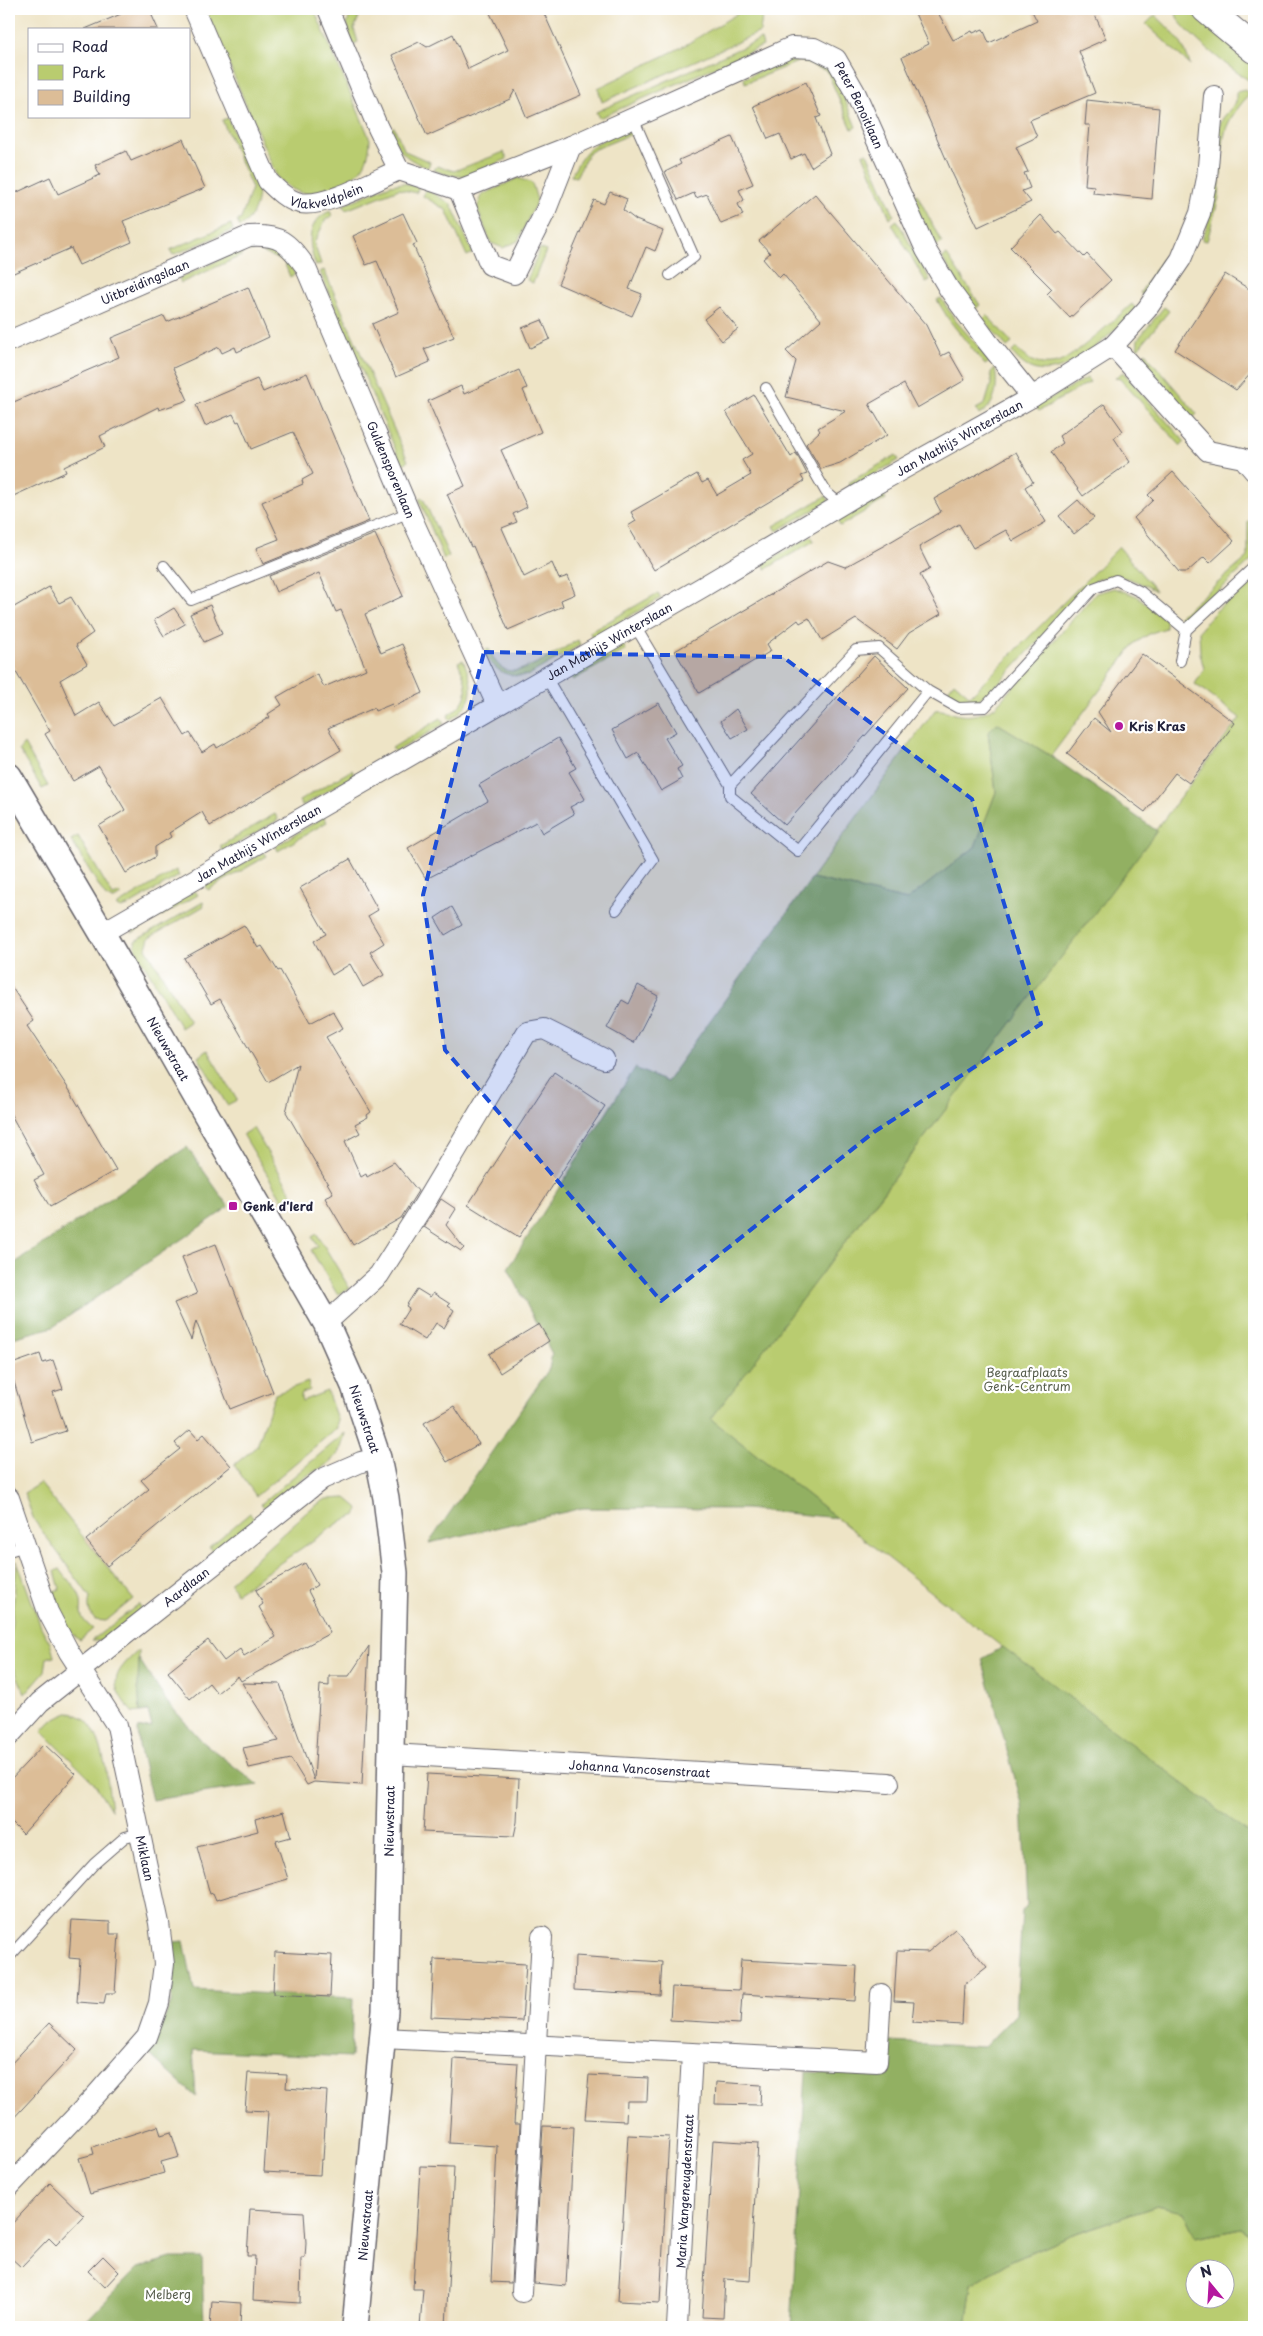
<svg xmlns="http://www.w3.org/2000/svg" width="1263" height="2336" viewBox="0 0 1263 2336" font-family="'Playpen Sans',sans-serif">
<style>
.green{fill:#b9cc6f;stroke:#6e7755;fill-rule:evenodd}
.forest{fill:#92b062;stroke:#5a694e}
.building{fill:#dcbd97}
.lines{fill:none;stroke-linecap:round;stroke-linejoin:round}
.service-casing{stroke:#69666c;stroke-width:12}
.minor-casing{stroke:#69666c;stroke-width:22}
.tertiary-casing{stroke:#69666c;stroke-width:28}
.secondary-casing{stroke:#69666c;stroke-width:30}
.service{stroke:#fff;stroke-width:10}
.minor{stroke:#fff;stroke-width:20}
.tertiary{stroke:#fff;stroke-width:25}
.secondary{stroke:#fff;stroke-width:28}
.marked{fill:#1d4ed8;fill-opacity:0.2;stroke:#1d4ed8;stroke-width:4;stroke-dasharray:10 6;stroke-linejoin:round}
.poi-dot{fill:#b5179e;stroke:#fff;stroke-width:2}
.labels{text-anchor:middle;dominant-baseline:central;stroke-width:4.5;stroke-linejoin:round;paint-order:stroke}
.street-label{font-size:12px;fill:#22223b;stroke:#fff}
.poi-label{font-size:12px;font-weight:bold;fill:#22223b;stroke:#fff;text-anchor:start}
.park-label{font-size:12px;fill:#575e4d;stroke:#fff}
</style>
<rect width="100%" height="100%" fill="#fff"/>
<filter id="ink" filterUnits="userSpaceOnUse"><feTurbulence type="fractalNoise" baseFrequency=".02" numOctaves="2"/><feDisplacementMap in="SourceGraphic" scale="10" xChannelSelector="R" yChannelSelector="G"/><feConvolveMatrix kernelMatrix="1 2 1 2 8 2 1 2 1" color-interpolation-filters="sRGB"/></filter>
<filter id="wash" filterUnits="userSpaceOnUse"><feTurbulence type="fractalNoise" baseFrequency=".0096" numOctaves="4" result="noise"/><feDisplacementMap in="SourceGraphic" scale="20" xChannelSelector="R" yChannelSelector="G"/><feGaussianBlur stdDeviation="1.12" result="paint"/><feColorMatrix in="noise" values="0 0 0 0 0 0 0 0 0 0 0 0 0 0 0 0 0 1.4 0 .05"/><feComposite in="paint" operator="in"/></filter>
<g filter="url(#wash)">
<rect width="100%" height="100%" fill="#eee4c6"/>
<path class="green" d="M205,9H314L370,139C369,168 358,176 333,187C325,190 316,194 307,194C294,192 286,185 277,177Z
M352,9H362L354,29L358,42L352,45L347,24Z
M745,9H763L760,32L602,102L598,88L682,47Z
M1176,9H1188L1254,64V83C1240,77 1182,31 1177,17C1176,14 1176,11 1176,9Z
M1155,15C1171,30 1185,43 1190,65L1146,24Z
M761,39L763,46L599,118L596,112Z
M797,55L822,59L832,68L856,127L852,129L827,71L800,61L745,83L744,78Z
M1245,90L1249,95C1220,127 1224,135 1221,176H1215L1219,126L1223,118L1236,102V92Z
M228,118L258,192C257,208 253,217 240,227L237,221L241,219L252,188L222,120Z
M394,127L405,151L430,162L428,168C404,158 399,152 389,129Z
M630,128L632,134L595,149L588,154L576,177L571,176C589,141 596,144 630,128Z
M504,152L507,159C478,171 466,184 434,170L437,166L454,171Z
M867,153L894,215L890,218L863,154Z
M518,178L532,183L537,200L518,241L503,248L491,243L477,208L482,195Z
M1214,180H1220L1219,197L1207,241L1202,240L1210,216Z
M403,183L419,187L416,193L399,189L346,210L343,205L390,185Z
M426,189L451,204L473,253L467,256L446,210L423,196Z
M917,194L942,243L935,247L911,197Z
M330,211L332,216L326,219L314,243L321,264L316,266C308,245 305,222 330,211Z
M897,220L930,280L926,282L892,224Z
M231,224L233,230L173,255L170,250Z
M255,246C276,246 287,257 295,274L290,277L284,262L257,250L249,252L248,248Z
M540,248L546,251L533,283L527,280Z
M241,250L243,255L181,283L179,278Z
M947,255L980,305L975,309L942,258Z
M1164,256L1169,260L1145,297L1140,293Z
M324,270L408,461L402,465L320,272Z
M941,298L955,320L991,361L985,365L949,320L937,300Z
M1132,304L1136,309C1108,337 1047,403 1012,352L1016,348C1027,361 1040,367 1057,363C1072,359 1118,316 1132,304Z
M1164,307L1169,311L1137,350L1138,339Z
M987,315L1012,343L1007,347L983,319Z
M1146,352L1148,357L1197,414L1193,418L1140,357Z
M995,368C998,387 997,404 979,415L976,409L985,404L991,384V372Z
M1123,372L1185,442L1181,446L1120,379L1115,378Z
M1087,378L1090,382L1039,411L1035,407Z
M896,455L899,460L851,488L848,483Z
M883,494L886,499L840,526L837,521Z
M826,496L829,501L777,531L774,526Z
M423,498L449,556L444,559L419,499Z
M1254,520V558L1202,607L1182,618L1178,617L1248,557V521Z
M811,536L814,541L766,569L763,564Z
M1119,547L1156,591C1132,579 1123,573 1096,580L992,690C975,702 968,709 948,697L947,691L954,682L970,696Z
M1254,576V1840L1079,1707L710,1419L882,1194L1240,718L1195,684L1204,669L1200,653L1199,631L1214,613Z
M1114,588L1137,596L1166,620V628L1151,633L1135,643L1051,756L997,723L988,732L996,792L975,847L907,900L812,878L935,710C943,709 948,712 955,714C970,718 982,714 995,707L1096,593Z
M658,593L661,598L592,638L590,632Z
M578,640L580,645L529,675C507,679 493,670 483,651L489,649C493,657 496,666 506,670C521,677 563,648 578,640Z
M623,645L626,650L573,680L570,676Z
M463,660C475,687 476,702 450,720L448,715C473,699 468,686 458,662Z
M441,718L444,724L395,752L392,748Z
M24,744L48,786L42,789L19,750Z
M352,770L354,775L302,806L299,801Z
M275,814L278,820L223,852L220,846Z
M324,817L327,822L278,851L276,846Z
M78,836L113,896L120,893L122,895L112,900L105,896L71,840Z
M264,852L267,856L208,890L205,885Z
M176,870L179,876L128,906L121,908L116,906Z
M195,891L198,895L132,933L138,924Z
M203,902L204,906L149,938L146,948L190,1022L181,1028L136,950L135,941Z
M207,1050L237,1100L227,1105L198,1057Z
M253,1128L293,1195L283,1201L243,1134Z
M317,1234L350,1289L337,1294L311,1250L318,1246L312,1237Z
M308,1382L310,1390L300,1394L302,1401L327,1391L337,1419V1428L256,1496L234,1465L257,1446L275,1394Z
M345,1433C339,1465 326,1463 302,1479C290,1488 278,1499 266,1509L261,1504Z
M40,1483L133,1599L106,1621L95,1620C88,1612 88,1607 90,1597L34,1520L24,1493Z
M346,1498L358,1508L357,1515L343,1520L236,1593L230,1582L309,1510L326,1499Z
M250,1513L255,1519L214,1553L209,1547Z
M17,1561L41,1627L50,1643L54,1656L47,1658L45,1671L25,1694L9,1656Z
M60,1569C65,1577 75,1586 79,1595C86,1611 73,1613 93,1629L80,1640C62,1629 56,1611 49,1593L60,1589L55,1571Z
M139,1604L143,1611L103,1641H91Z
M139,1650L138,1686L140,1712L133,1713C108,1684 111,1675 139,1650Z
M67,1713C105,1713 107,1782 111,1810L95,1784L42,1731L50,1722Z
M1157,2206L1183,2212L1195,2237L1241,2228L1254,2237V2327H966L972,2284L1012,2260L1070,2235ZM1196,2268H1226V2298H1196Z"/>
<path class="forest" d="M997,723L1051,756L1157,831L711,1419L837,1518L746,1509L583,1508L429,1543L549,1369L552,1354L508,1268L635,1068L666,1082L812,878L907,900L975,847L996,792L988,732Z
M187,1147L229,1207L53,1327L9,1339V1267Z
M1003,1647L1254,1837V2237L1241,2228L1195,2237L1183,2212L1157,2206L1070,2235L1012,2260L972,2284L966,2327H791L806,2072L889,2075L890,2042L984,2047L1016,2014L1022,1911L1027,1905L1022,1804L982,1659Z
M139,1659L167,1702L203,1742L258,1785L152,1800L139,1746L138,1729L152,1727L148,1711L140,1712L138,1686Z
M184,1941L194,1990L353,1998L351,2057L193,2050L196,2097L149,2054L171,2003L174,1942Z
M171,2258H202L204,2327H80L138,2268Z"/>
<g id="blocks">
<path class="building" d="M133,9H149L158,29H85Z
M488,9H542L581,95L527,118L515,90L510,99L427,136L392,55L419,42L427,47L453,34L468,69L508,50Z
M913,9H936L953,40L972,31L973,33L983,29L989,43L1037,21L1031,9H1092L1106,39L1079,51L1095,93L1030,120L1037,137L1016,147L1028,172L1024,173L1030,188L1022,191L1031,202L978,227L953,175L902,57L929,44Z
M806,82L821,116L816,118L830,154L811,167L804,153L791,159L780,134L768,139L753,106Z
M1087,100L1159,108L1152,199L1093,193L1094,186L1085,185L1090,125H1085Z
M732,137L753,184L739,190L744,200L738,204L743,215L721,224L707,194L696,198L694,193L678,200L665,172L681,164L679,160Z
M183,139L205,188L123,221L132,242L79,265L71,248L9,275V196L50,177L58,194L100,175L95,165L126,151L131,161Z
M610,192L627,199L623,210L636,220L663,231L655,251L646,247L629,289L642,294L632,316L558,284L594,200L604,204Z
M815,194L926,325L941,356L949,352L965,380L917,408L904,384L869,404L887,435L840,463L821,469L806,444L820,431L818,428L846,411L786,397L796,361L786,351L821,320L783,274L779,278L763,259L770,253L759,241Z
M403,213L417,243L413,245L454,337L424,349L430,362L396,377L372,324L399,312L377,261L366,265L353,236Z
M1041,215L1057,234L1060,232L1084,257L1087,254L1111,280L1070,318L1047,294L1052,289L1010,247Z
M1225,274L1254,292V370L1236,390L1175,350Z
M248,287L269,337L237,352L235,347L222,353L219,347L173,368L188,400L159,410L158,407L100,436L105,447L64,467L66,472L9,498V404L119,357L111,338L164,316L167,322Z
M719,307L738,329L722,341L704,319Z
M542,320L550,339L530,348L522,328Z
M519,370L527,388L523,390L541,432L501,450L527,507L513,514L517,522L502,528L524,577L552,563L559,579L568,576L575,594L561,600L563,606L508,630L473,546L471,547L447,494L465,486L428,401L461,386L464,394Z
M307,373L369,521L263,564L256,548L279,539L262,502L303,484L302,480L313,474L293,432L251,449L239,421L237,422L233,414L205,426L196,405L257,379L263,392Z
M754,395L791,457L796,453L807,474L801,476L804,481L654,570L628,526L636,521L631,512L697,474L702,483L708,480L717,495L751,475L742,460L752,454L726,412Z
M1104,404L1123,431L1114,438L1130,462L1083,496L1051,452L1063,443L1059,436Z
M1016,452L1033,482L1025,487L1046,522L1013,541L1006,530L973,548L959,524L919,547L930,569L920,575L941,614L909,633L897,649L856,619L822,640L809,618L800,623L798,620L767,644L771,651L699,693L675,651L828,561L845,567L885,545L941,512L934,499Z
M1173,472L1234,541L1210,563L1204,557L1187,572H1179L1134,518L1153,500L1148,495Z
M1078,500L1094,518L1074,534L1059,516Z
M375,534L403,596L365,614L381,653L402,644L423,693L393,707L392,704L375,711L374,708L328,728L341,750L210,826L202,812L169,833L171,837L155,847V857L126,873L99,826L125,810L99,766L73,781L45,734L50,731L9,660V610L49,587L59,603L71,597L93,633L76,645L87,664L60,680L76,716L99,702L114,725L162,698L185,736L190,733L202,752L215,744L217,748L270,717L268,714L282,705L277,697L317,674L324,687L366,669L341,610L336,612L319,573L276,592L269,576Z
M210,605L222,634L204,642L190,614Z
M174,608L185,624L164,636L154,620Z
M1142,654L1235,723L1189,783L1175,773L1145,812L1067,754L1094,718L1111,732L1098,712Z
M874,656L908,688L785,825L751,794Z
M659,703L676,732L665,738L682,766L677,769L682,779L661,791L638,753L628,759L612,730Z
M736,709L748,729L732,738L721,721Z
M558,738L576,768L569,772L585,799L570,807L574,814L542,833L536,822L426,879L408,848L488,801L479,785Z
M350,859L378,910L368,916L384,943L370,952L384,975L363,987L350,964L332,975L314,941L326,934L300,888Z
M452,907L462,925L445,935L435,918Z
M244,925L258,948L262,946L278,971L280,970L310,1023L333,1011L343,1028L326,1037L371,1112L367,1115L368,1117L355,1124L360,1133L345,1141L361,1177L366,1174L367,1177L394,1162L418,1191L401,1218L353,1245L325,1198L333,1193L286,1112L298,1064L268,1082L220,999L211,1004L184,958Z
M9,983L34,1021L27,1026L70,1091L116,1170L50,1207L34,1180L44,1175L9,1111Z
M638,985L658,996L634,1043L607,1028L622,1000L629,1004Z
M554,1072L605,1106L519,1237L468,1205Z
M441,1199L456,1209L446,1225L464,1248L461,1251L424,1227Z
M216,1244L273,1392L230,1409L196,1321L191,1340L174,1303L197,1294L182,1257Z
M417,1289L430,1297L433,1293L450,1304L448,1306L454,1310L444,1328L436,1323L425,1340L399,1324L409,1308L406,1306Z
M539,1324L549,1341L500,1373L489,1354Z
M40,1354L43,1363L53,1360L63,1389L53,1392L66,1431L32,1442L9,1365Z
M454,1406L479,1444L447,1462L424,1423Z
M190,1430L198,1439L204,1434L231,1466L107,1566L86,1540L149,1489L141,1480L180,1449L175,1443Z
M305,1563L317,1585L308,1591L330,1633L241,1681L238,1676L217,1693L209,1683L190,1699L168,1672L208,1640L224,1661L240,1649L244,1656L276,1637L259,1607L263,1604L256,1590Z
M369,1646L362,1785L314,1782L307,1785L291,1759L249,1768L243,1748L279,1741L242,1683L280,1684L314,1780L320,1685L329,1686V1676H349Z
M44,1744L76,1774L23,1834L9,1820V1781Z
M427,1774L519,1779L517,1822L514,1836L423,1832Z
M284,1811L291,1837L276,1841L288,1879L216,1900L213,1893L210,1894L197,1847L258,1831L255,1819Z
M72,1920L110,1922V1934H119L115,1993H106L104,2004L77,2002L80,1959L69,1958Z
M955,1929L987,1967L964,1985L962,2025L912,2022L914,2002L894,2001L897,1951L928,1952Z
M275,1952L332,1955L330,1997L273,1994Z
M575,1956L662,1962L660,1995L574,1990Z
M434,1959L526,1964L522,2021L431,2017Z
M741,1960L857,1966L855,2001L742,1994L740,2024L670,2020L672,1987L739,1990Z
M49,2023L77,2050L9,2123V2066Z
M454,2059L518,2063L514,2124H520L511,2283L491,2282L497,2146L449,2143Z
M248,2073L287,2075L286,2088L327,2091L323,2160H321L320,2175L264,2172L268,2111L245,2110Z
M589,2075L648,2078L647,2101H627L626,2121L585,2119Z
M716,2082L761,2085L760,2105L715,2104Z
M158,2126L161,2135L171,2132L179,2157L161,2162L164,2173L90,2194L79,2158L94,2154L92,2147Z
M543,2126L574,2127L566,2286L534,2283Z
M628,2135L669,2137L660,2303L618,2301Z
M713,2140L758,2143L750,2281L725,2279L723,2318L702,2317Z
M420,2166L454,2167L446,2327H420L423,2289H413Z
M50,2183L84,2216L56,2245L49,2238L21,2267L9,2256V2227Z
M250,2209L304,2212L306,2243L305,2258H301L300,2303L253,2300L255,2256H247Z
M103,2256L119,2272L105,2287L88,2271Z
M212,2301L241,2303L240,2327H210Z"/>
</g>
</g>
<g filter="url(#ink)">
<use href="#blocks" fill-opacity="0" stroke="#69666c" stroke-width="1"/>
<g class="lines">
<g class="service-casing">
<path id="service" d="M633,118L694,257L670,275
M766,388L826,492L840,504
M164,566L191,600L410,512
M635,626L730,785V796L798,851L928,691L879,648L856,650L730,785
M1180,661L1186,630
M546,677L653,860L616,910
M928,691L958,708L985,707L1094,588L1116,580L1141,592L1186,630L1254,567
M9,1551L25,1546
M9,1957L94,1864L125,1837L140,1833"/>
</g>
<g class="minor-casing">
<g id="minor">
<path id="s1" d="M194,9L268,181C277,190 287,200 300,203C325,208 375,180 399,170L378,128L328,9"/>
<path id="s2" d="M399,170L459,190L571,146L792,47L814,48L836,59L855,92L926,250L949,289L987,341L1032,397"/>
<path d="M459,190L490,265L514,274L546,210L571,146"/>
<path id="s3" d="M9,341L249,236C279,234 288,242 305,266L414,523L497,705"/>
<path d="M1113,346L1208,451L1243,458L1254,471"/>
<path id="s4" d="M102,933L701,588L869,488L1032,397L1113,346L1147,309L1181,259L1200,213L1207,178L1214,96"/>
<path d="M326,1323L379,1275L423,1206L527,1032L544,1029L604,1059"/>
<path id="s5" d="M9,1498L48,1612L69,1652L117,1726L159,1923L164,1964L159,2003L147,2037L96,2095L9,2187"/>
<path id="s6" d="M9,1736L40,1702L322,1479L361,1462L378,1458"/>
<path id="s7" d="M391,1754L889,1783"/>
<path d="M382,2038L877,2062L881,1994"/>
<path d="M522,2292L542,1937"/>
<path id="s8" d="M677,2327L692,2054"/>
</g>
</g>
<g class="tertiary-casing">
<g id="tertiary">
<path id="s9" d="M9,776L102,933L326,1323L354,1386L378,1458L386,1498L395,1573L385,2011L355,2327"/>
</g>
</g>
<g class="secondary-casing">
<path id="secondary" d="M1206,9L1254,49"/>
</g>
<use href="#service" class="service"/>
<use href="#minor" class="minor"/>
<use href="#tertiary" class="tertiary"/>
<use href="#secondary" class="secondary"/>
</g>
</g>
<path class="marked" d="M484,652L783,657L972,799L1041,1024L874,1132L661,1301L445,1050L423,895Z"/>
<g class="poi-dot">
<circle cx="1119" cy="726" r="5"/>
<rect x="228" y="1201" width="10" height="10" rx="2.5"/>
</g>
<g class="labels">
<g class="street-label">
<text stroke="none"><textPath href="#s2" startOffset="524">Peter Benoitlaan</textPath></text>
<text stroke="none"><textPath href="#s1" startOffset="254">Vlakveldplein</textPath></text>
<text stroke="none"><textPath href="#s3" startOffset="148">Uitbreidingslaan</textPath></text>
<text stroke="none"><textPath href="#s4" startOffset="990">Jan Mathijs Winterslaan</textPath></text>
<text stroke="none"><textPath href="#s3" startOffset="551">Guldensporenlaan</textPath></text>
<text stroke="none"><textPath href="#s4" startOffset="585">Jan Mathijs Winterslaan</textPath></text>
<text stroke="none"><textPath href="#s4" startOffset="180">Jan Mathijs Winterslaan</textPath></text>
<text stroke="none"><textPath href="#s9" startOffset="316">Nieuwstraat</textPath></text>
<text stroke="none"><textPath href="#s9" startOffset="736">Nieuwstraat</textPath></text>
<text stroke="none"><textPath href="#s6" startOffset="232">Aardlaan</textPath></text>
<text stroke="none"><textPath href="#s7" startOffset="249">Johanna Vancosenstraat</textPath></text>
<text transform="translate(389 1821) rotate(-89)">Nieuwstraat</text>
<text stroke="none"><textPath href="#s5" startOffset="389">Miklaan</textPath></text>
<text stroke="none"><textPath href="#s8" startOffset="136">Maria Vangeneugdenstraat</textPath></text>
<text transform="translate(365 2225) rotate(-85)">Nieuwstraat</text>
</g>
<g class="poi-label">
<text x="1129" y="726">Kris Kras</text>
<text x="243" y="1206">Genk d'Ierd</text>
</g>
<g class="park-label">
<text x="1027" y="1372">Begraafplaats<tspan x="1027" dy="14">Genk-Centrum</tspan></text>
<text x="168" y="2294">Melberg</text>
</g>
</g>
<rect width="1263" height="2336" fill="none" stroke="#fff" stroke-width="30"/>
<rect x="28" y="28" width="162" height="90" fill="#ffffff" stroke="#a7a7b1"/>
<rect x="38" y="44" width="25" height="8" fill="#ffffff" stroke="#a7a7b1"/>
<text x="72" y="52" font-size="15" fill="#22223b">Road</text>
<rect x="38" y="65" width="25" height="15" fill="#b9cc6f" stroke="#a7a7b1"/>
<text x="72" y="78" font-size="15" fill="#22223b">Park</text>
<rect x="38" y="90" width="25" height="15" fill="#dcbd97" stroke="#a7a7b1"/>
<text x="72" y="102" font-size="15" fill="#22223b">Building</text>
<g transform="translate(1210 2284) rotate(342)"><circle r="24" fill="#ffffff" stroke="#a7a7b1"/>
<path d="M0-4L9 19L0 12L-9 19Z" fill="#b5179e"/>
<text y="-8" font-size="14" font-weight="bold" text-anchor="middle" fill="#22223b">N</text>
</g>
</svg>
